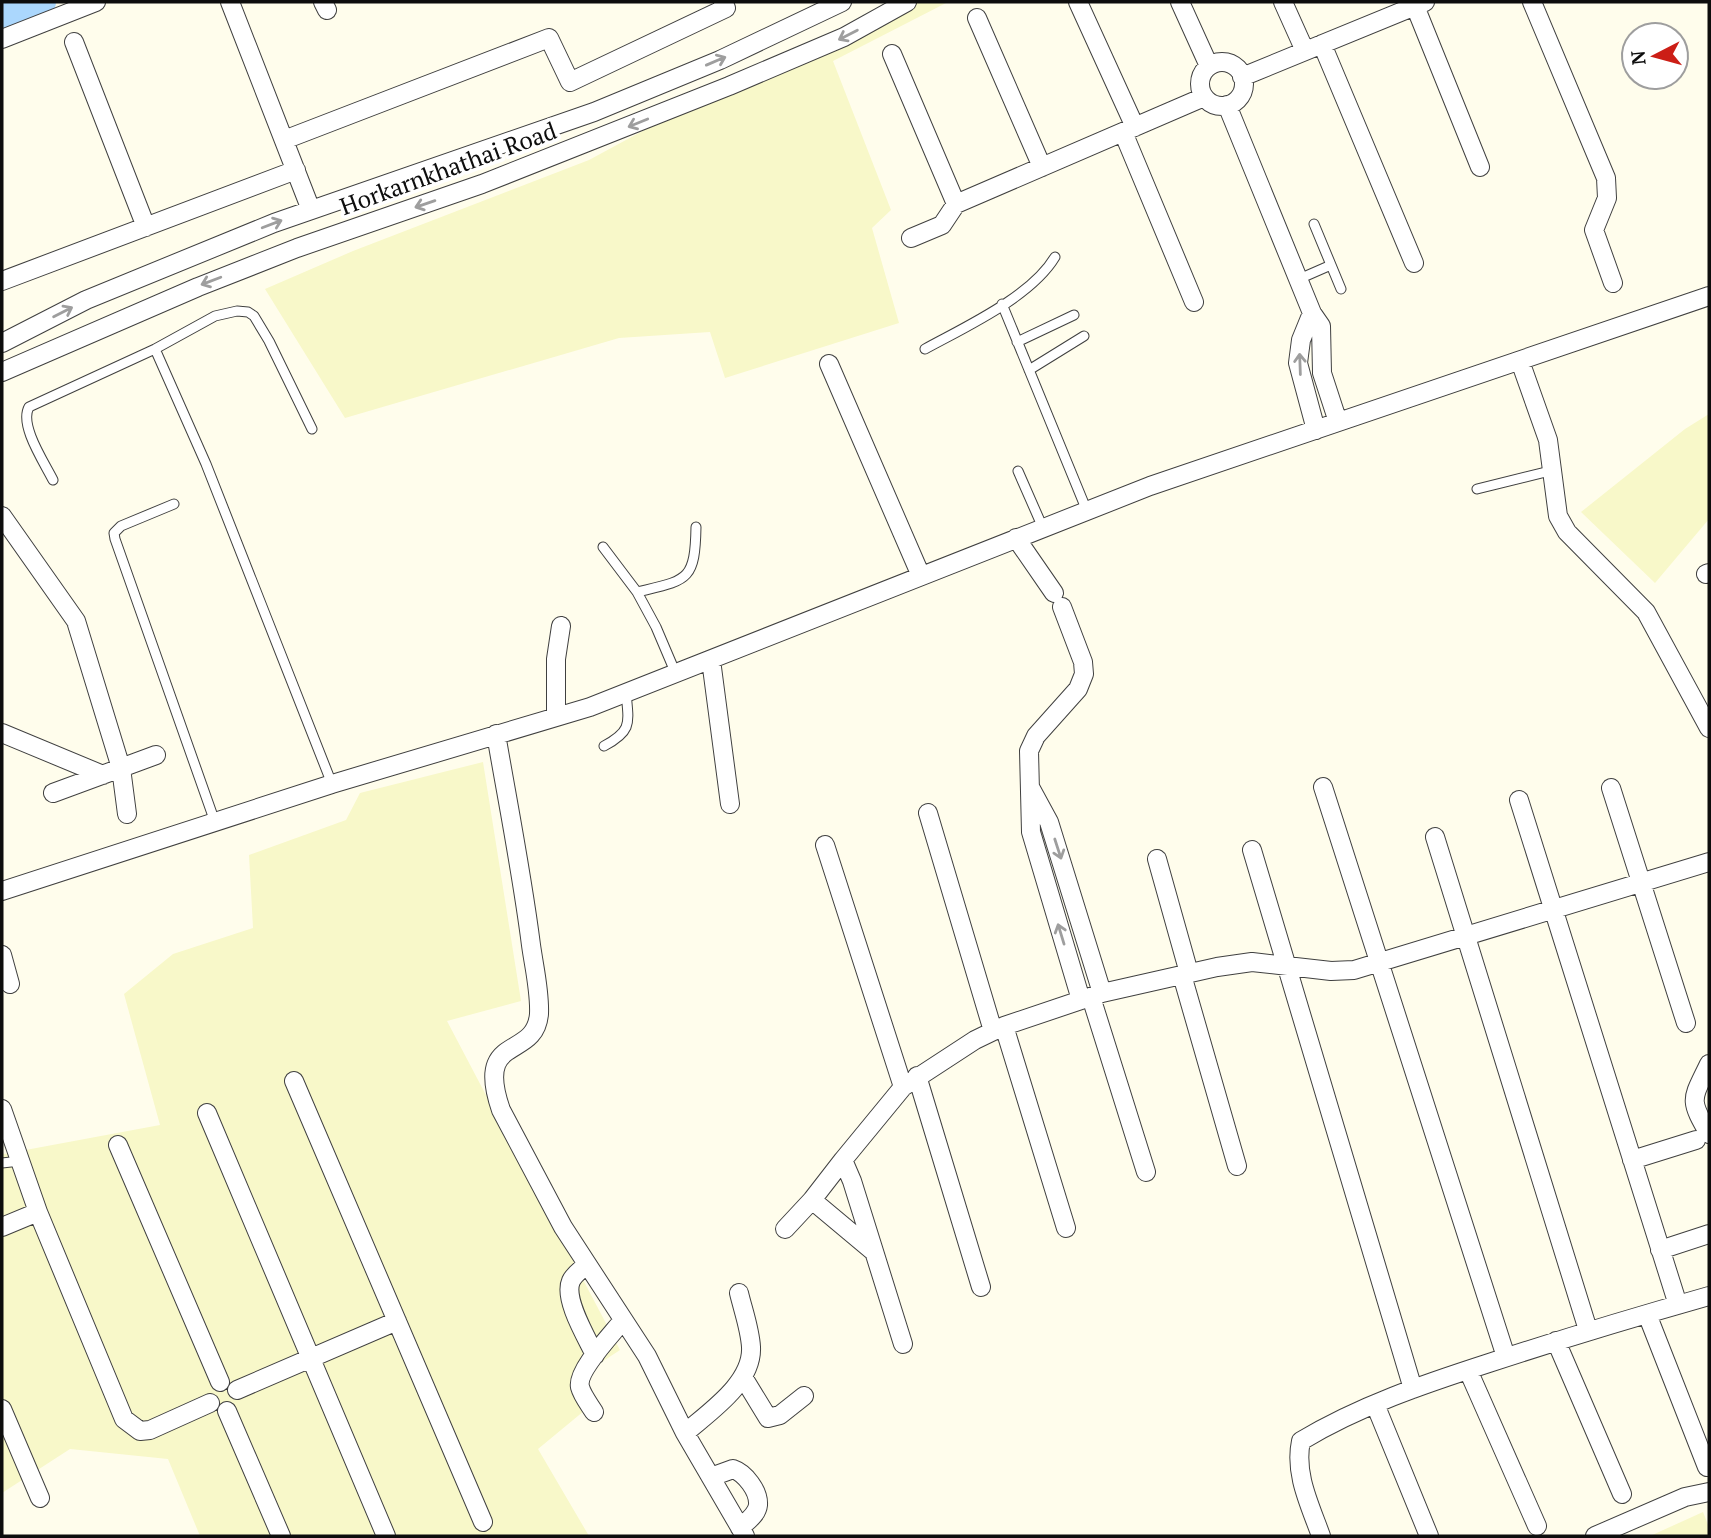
<svg xmlns="http://www.w3.org/2000/svg" width="1711" height="1538" viewBox="0 0 1711 1538" font-family="'PT Serif',serif">
<style>
.farmland{fill:#f8f8c9}
.lines{fill:none;stroke-linecap:round;stroke-linejoin:round}
.river{stroke:#abd7fd;stroke-width:30}
.service-casing{stroke:#404040;stroke-width:11}
.minor-casing{stroke:#404040;stroke-width:20}
.service{stroke:#fff;stroke-width:9}
.minor{stroke:#fff;stroke-width:18}
.oneway{stroke:#9e9e9e}
.labels{text-anchor:middle;dominant-baseline:central;stroke-width:7;stroke-linejoin:round;paint-order:stroke}
.street-label{font-size:24px;fill:#0d0d0d;stroke:#fff}
</style>
<rect width="100%" height="100%" fill="#fffdec"/>
<path class="farmland" d="M917,2H948L833,61L891,210L872,228L899,323L725,378L710,332L619,338L345,418L265,289L353,251L589,160L650,127L799,65Z
M1709,414V519L1655,583L1581,512L1685,429Z
M483,762L521,1001L447,1021L620,1350L576,1379L590,1406L538,1449L589,1536H200L168,1459L70,1449L2,1493V1150L4,1154L160,1125L124,994L173,954L253,928L249,855L346,820L360,793Z
M1703,1512L1709,1527V1536H1650Z"/>
<g class="lines">
<path class="river" d="M2,17L41,2"/>
<g class="service-casing">
<path id="service" d="M1314,224L1341,289
M1299,279L1331,265
M1002,304L1087,511
M1017,342L1074,315
M155,349L206,464L332,784
M925,349C965,327 1031,297 1055,257
M1029,370L1084,336
M1018,471L1043,528
M53,480C44,462 19,425 29,407L155,349L215,316L237,311L248,312L254,316L269,341L312,429
M1477,489L1554,470
M174,504L121,526L114,533L115,539L215,822
M603,547L637,592L656,627L676,674
M637,592C687,580 695,582 696,527
M604,746C632,731 629,724 626,693
M2,1163L20,1161"/>
</g>
<g class="minor-casing">
<path id="minor" d="M230,2L311,210
M323,2L327,10
M1078,2L1135,127
M1180,2L1209,66
M1283,2L1305,51
M1532,2L1606,178L1607,198L1594,230L1613,283
M1415,6L1480,167
M977,18L1042,167
M2,39L96,2
M74,42L146,227
M1322,44L1414,263
M892,54L956,204
M1200 84a22 22 0 1 1 44 0a22 22 0 1 1-44 0Z
M1242,77L1425,2
M1227,105L1312,313
M1123,132L1194,302
M284,140L549,38L570,82L726,8L723,2
M911,238L942,225L956,204L1204,97
M2,281L296,170
M2,343L86,300L274,223L594,112L720,60L842,2
M1520,361L1548,440L1558,516L1567,532L1646,612L1709,728
M829,364L921,576
M2,372L198,287L297,248L482,184L729,86L844,37L907,2
M1316,430L1298,363L1301,340L1312,313L1321,326L1322,373L1338,422
M2,516L76,621L121,768L127,814
M1016,538L1054,593
M1706,574L1709,573
M1062,607L1083,662L1084,674L1078,689L1036,736L1029,751L1031,832L1081,1000
M711,660L730,804
M556,717V659L561,626
M2,733L103,775
M496,734C508,804 522,874 531,945C534,967 540,991 539,1014C535,1061 474,1032 501,1110L563,1227L647,1356L685,1433L745,1536
M1030,787L1049,822L1102,993
M1323,787L1506,1357
M1611,788L1686,1023
M53,793L156,755
M1519,800L1678,1305
M928,813L993,1031
M1435,837L1588,1330
M825,845L903,1087
M1252,850L1413,1389
M1157,859L1189,973
M2,891L332,784L590,707L1150,486L1709,296
M2,955L10,984
M1182,975L1237,1166
M1091,997L1146,1172
M1004,1026L1066,1228
M1709,1064C1692,1100 1688,1098 1709,1134
M917,1076L981,1287
M294,1081L483,1522
M2,1109L38,1212L124,1419L140,1431L150,1430L210,1403
M207,1113L386,1536
M118,1145L220,1382
M1632,1160L1696,1140
M812,1200L873,1251
M2,1227L38,1212
M785,1229L812,1200L843,1160
M1660,1250L1709,1234
M586,1265C581,1270 574,1274 571,1281C563,1299 587,1338 595,1355
M1647,1314L1707,1467
M1556,1341L1622,1494
M903,1344L852,1181L843,1160L903,1087L975,1040L1004,1026L1102,993L1217,967L1252,962L1331,971L1354,970L1709,862
M1468,1370L1537,1526
M743,1377L768,1418L780,1415L804,1396
M237,1390L397,1321
M1375,1404L1429,1536
M2,1409L40,1498
M227,1411L281,1536
M594,1412C589,1404 582,1395 580,1387C576,1371 613,1333 623,1320
M685,1433C709,1412 753,1383 751,1347C750,1329 743,1310 739,1293
M711,1477L733,1469C745,1473 759,1491 758,1505C757,1515 746,1522 740,1528
M1321,1536C1310,1505 1294,1474 1301,1441C1359,1406 1424,1384 1489,1363C1562,1339 1635,1317 1709,1296
M1595,1536L1685,1497L1709,1492"/>
</g>
<use href="#service" class="service"/>
<use href="#minor" class="minor"/>
</g>
<defs><path id="oneway-shaft" d="M-6 0H5M1.5-3L5.5 0L1.5 3" fill="none" stroke-width="1.6" stroke-linecap="round" stroke-linejoin="round" transform="scale(1.75)"/></defs>
<g class="oneway">
<use href="#oneway-shaft" transform="translate(848 35) rotate(153)"/>
<use href="#oneway-shaft" transform="translate(716 61) rotate(-23)"/>
<use href="#oneway-shaft" transform="translate(638 123) rotate(158)"/>
<use href="#oneway-shaft" transform="translate(425 204) rotate(161)"/>
<use href="#oneway-shaft" transform="translate(272 224) rotate(-21)"/>
<use href="#oneway-shaft" transform="translate(211 281) rotate(159)"/>
<use href="#oneway-shaft" transform="translate(63 312) rotate(-27)"/>
<use href="#oneway-shaft" transform="translate(1300 364) rotate(-92)"/>
<use href="#oneway-shaft" transform="translate(1058 849) rotate(72)"/>
<use href="#oneway-shaft" transform="translate(1061 934) rotate(-107)"/>
</g>
<g class="labels">
<g class="street-label">
<text transform="translate(448 168) rotate(-20)">Horkarnkhathai Road</text>
</g>
</g>
<rect width="1711" height="1538" fill="none" stroke="#0d0d0d" stroke-width="7"/>
<g transform="translate(1655 56) rotate(264)"><circle r="33" fill="#ffffff" stroke="#9e9e9e" stroke-width="2"/>
<path d="M0-5L12 26L0 18L-12 26Z" fill="#cc1e16"/>
<text y="-10" font-size="19" font-weight="bold" text-anchor="middle" fill="#0d0d0d">N</text>
</g>
</svg>
